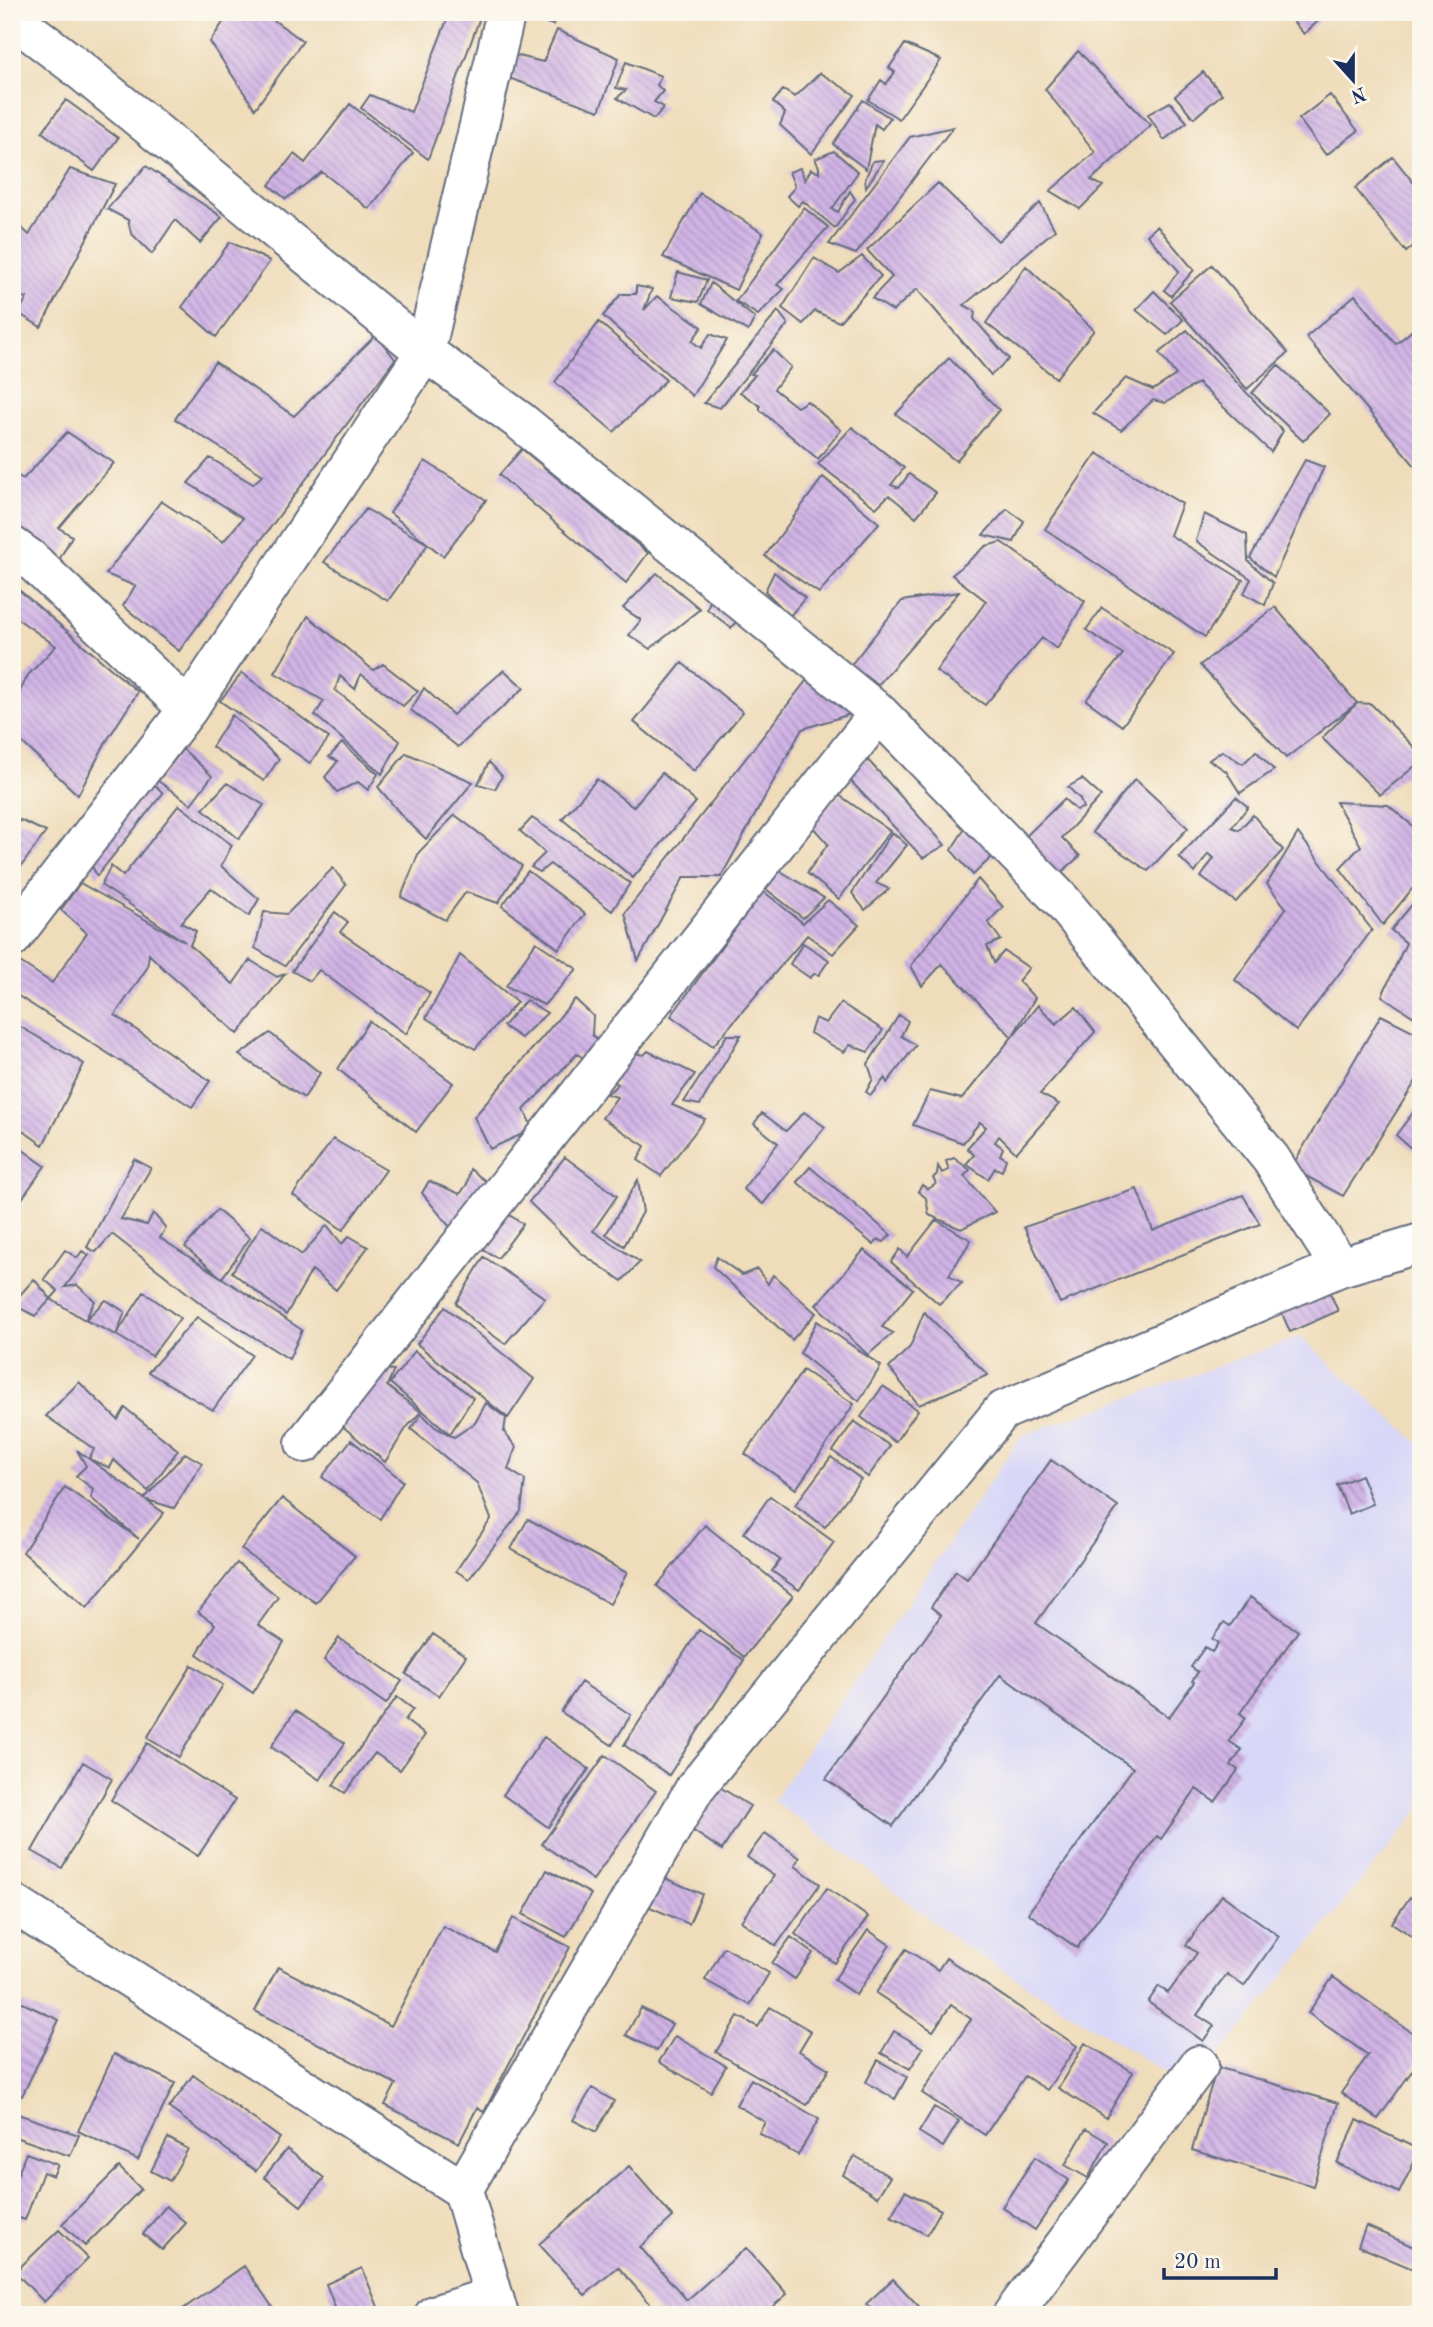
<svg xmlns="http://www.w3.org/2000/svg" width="1433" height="2327" viewBox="0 0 1433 2327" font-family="'Old Standard TT',serif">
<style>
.built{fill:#d8d7f8}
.building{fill:url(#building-back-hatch)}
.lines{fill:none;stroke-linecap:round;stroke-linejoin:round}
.minor-casing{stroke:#656c7e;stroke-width:42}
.minor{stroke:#fff;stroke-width:38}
</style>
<defs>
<pattern id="building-back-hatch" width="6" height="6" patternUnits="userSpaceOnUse" patternTransform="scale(1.75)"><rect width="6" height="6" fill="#d1b4e6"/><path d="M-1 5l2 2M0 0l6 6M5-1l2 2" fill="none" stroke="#a993be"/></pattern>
</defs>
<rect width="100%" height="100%" fill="#fbf7ec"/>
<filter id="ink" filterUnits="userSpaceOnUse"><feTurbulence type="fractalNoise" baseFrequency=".0143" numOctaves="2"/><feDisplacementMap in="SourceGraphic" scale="14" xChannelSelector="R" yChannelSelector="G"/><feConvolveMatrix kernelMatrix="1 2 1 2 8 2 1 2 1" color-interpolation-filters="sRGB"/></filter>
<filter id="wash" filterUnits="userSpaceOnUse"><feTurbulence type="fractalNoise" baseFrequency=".00686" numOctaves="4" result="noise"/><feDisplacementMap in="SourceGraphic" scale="28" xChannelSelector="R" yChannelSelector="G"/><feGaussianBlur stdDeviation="1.57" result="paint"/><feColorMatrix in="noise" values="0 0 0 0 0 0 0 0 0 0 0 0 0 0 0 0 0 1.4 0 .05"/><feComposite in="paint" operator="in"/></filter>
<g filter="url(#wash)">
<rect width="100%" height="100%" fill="#efdcba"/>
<path class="built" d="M1300,1337L1421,1445V1808L1192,2089L960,1943L859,1863L773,1801L1021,1436Z"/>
<g id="blocks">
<path class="building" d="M230,12H262L303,41L255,109L210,42Z
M450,12H482L428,159L361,108L370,95L411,112Z
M525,12H556L553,25L524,16Z
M1285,12H1328L1304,34Z
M557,30L619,58L599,111L506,77L515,55L543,62Z
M905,44L941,60L899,119L868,100L881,80L886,84L895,72L889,68Z
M12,45L19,51L12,60Z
M1078,51L1151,125L1091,180L1103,186L1080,209L1050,191L1095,152L1045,89Z
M626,62L661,76L657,85L663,91L654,102L664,107L654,119L617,98L626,90L616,88Z
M1203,72L1222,94L1194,118L1175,96Z
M820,73L855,95L811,154L780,125L785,113L773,102L783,90L795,97Z
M1330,95L1358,131L1326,155L1299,119Z
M66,100L118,138L94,171L42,132Z
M863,100L890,118L882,129L875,124L866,169L833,144Z
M1170,102L1187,122L1164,140L1148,114Z
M350,104L413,153L369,209L322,172L286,199L269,185L294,154L305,163Z
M953,127L856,254L829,244L910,137Z
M834,151L858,172L832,209L838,212L850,191L855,199L835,228L803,201L798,206L787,196L795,187L789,172L800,168L805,180L811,169L819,173V167L815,159Z
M1393,157L1417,187L1421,183V240L1406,252L1355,188Z
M884,160L866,187L865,179L873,161Z
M146,166L222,217L200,243L175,220L152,254L131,233L128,220L107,209Z
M70,169L115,184L41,327L18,313L27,298L12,295V218L29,235Z
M938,183L998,241L1040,203L1055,230L964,305L975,311L974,319L1009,359L991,375L917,289L893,311L872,298L892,277L867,250Z
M700,193L763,233L736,290L663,257Z
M804,208L828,227L777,285L784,289L758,315L736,301Z
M1157,226L1194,270L1171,296L1164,290L1179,271L1147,235Z
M230,242L270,261L216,337L182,307Z
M862,256L881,276L839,322L815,311L803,324L782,308L814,258L839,273Z
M1212,265L1288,353L1247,389L1170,301Z
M1026,266L1094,330L1056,378L986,323Z
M678,272L707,280L698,302L671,297Z
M711,283L755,318L748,331L701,304Z
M636,286L652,289L644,310L657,296L702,327L692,341L701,348L710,334L727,340L692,396L603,316L621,294H636Z
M1154,291L1183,320L1167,335L1136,310Z
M1355,295L1396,344L1421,323V473L1306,337Z
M778,311L788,324L720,408L704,403Z
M599,322L666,380L614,432L555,382Z
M1187,330L1283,431L1271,452L1198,383L1165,403L1153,400L1121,430L1093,413L1126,378L1153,390L1176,375L1159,353Z
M376,335L395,359L179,651L123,606L135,586L106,574L161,501L223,542L243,518L188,483L210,458L253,484L263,475L175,419L215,362L294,416Z
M773,350L791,367L774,389L797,407L807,401L841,430L818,459L760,410V406L740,392L755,375L751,374Z
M949,358L999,410L956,461L896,414Z
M1278,365L1330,414L1303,441L1252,393Z
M852,427L904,468L891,485L899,488L909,474L936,493L916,517L889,495L876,508L818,464Z
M67,432L114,463L59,528L72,536L59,560L12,525V472L23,479Z
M522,449L648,553L626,583L499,475Z
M1097,453L1182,504L1170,535L1243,580L1205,637L1045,529Z
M1305,460L1324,467L1274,577L1250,558Z
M425,461L486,500L443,556L428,544L388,601L324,562L366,509L428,544L390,513Z
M823,477L879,523L819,593L765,556Z
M1007,509L1024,521L1014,542L983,535Z
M1204,514L1247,535L1248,561L1273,583L1265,605L1244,593L1251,579L1196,541Z
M1001,542L1085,601L1057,649L1042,638L985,705L936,671L986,601L952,575L986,546Z
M774,572L805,598L790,616L765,591Z
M657,573L700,609L650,649L629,635L641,620L623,608Z
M12,584L138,692L106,742L78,795L12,733V707L28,675L56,646L12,615Z
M959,592L878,685L850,666L902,601Z
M712,596L740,617L731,628L707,609Z
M1275,607L1357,703L1286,758L1200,665Z
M1102,608L1174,654L1122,726L1086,700L1123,654L1086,630Z
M308,616L373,670L383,664L418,691L403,706L361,674L355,689L340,676L335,690L400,741L382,774L315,715L324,701L275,673Z
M682,663L743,712L694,771L634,722Z
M504,670L524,688L458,747L411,710L424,688L453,715Z
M242,673L329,738L310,763L220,701Z
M810,676L857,712L802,729L721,877H684L638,961L625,913Z
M1357,703L1371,704L1421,754V761L1380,795L1322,738Z
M232,715L279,759L264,781L212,747Z
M342,743L378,774L368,790L358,782L337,792L325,777L338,761L329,757Z
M183,749L212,776L191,804L158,781Z
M1222,751L1243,764L1256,751L1274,770L1240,793L1226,771L1209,760Z
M406,753L473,782L426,839L403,817L378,787Z
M866,758L945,845L923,858L848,778Z
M489,762L502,776L495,789L478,784Z
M662,773L696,802L633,878L562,819L597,779L633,807Z
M1082,779L1101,796L1062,838L1080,856L1049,883L1016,846L1064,799L1076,810L1083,808L1080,799L1068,787Z
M1135,779L1188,828L1148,871L1092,832Z
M151,781L163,793L97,876L89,860Z
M227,783L264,805L239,839L203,809Z
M839,795L890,831L839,899L807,873L828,844L810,824Z
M1236,797L1248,807L1232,827L1239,830L1253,815L1283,850L1236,902L1201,877L1214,858L1208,854L1195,873L1179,857Z
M1336,802L1388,805L1421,833V878L1383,925L1340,868L1361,846Z
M179,805L232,845L221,866L259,899L249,916L211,888L181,923L196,931L190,945L233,984L250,960L277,977L285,974L238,1034L168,973L149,954L147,968L115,1015L210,1081L192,1107L12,992V973L20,962L52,983L87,933L61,910L80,883L185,942L101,885L111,866L123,876Z
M455,815L522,866L498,903L466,892L445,920L401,897L419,852Z
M532,818L630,883L612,911L550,864L540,872L531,867L545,853L520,831Z
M20,820L46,832L12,879V831Z
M970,821L999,850L973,875L951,850Z
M892,832L907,845L876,883L889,889L865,910L852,893Z
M1298,833L1372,930L1296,1031L1235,980L1286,908L1267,884Z
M766,862L824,898L803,918L761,885Z
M333,868L346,885L285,966L255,948L264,912L287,914Z
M528,871L585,914L559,949L502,906Z
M978,879L1003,907L988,922L1001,940L987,946L994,963L1004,951L1029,968L1018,981L1035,998L1012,1037L1038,1005L1056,1024L1076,1007L1095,1032L1040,1094L1059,1104L1016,1153L999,1136L995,1142L1003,1148L1000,1155L1006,1159L1002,1171L995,1168L988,1179L966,1164L974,1155L967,1148L986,1127L980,1122L963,1143L913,1125L930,1091L962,1099L1012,1037L942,964L922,986L911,966Z
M763,891L803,923L828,900L859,925L833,954L807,935L713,1046L671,1016Z
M1415,901L1421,906V1002L1414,1017L1382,996L1406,943L1391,930Z
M335,912L348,922L340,932L430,993L406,1034L319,970L310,981L292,971Z
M536,942L577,969L544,1005L506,986Z
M803,943L829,960L819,975L814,974L810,978L790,964Z
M460,955L517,1002L475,1049L426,1018Z
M575,999L593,1016L592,1035L600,1041L593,1064L577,1054L524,1110L533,1129L490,1149L474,1117Z
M526,1000L547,1013L521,1038L503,1026Z
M841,1003L883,1030L868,1052L850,1045L844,1052L810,1033L815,1018L826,1023Z
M899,1015L908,1021L901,1036L916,1045L887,1083L885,1078L871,1095L866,1092L873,1079L868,1064Z
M1381,1015L1421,1035V1073L1343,1196L1291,1168Z
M369,1021L453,1083L416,1132L338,1069Z
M12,1022L84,1064L43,1145L12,1123Z
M270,1033L320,1073L304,1098L239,1055Z
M727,1035H741L700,1105L684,1102Z
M625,1051L644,1055L648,1051L695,1074L672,1105L705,1119L661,1176L638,1160L645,1146L602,1118L617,1097L607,1094L618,1084L605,1075Z
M1421,1102V1157L1396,1135Z
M804,1112L825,1127L763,1204L743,1189L778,1143L754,1124L762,1113L786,1131Z
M333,1139L386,1170L343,1230L293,1195Z
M12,1142L45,1166L16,1207L12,1204Z
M565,1157L617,1196L593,1231L640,1262L622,1281L581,1253L529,1202Z
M954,1158L970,1170L964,1176L995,1212L961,1229L929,1215L926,1198L918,1191L922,1185L928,1189L936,1184L933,1178L937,1174L938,1166L942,1173L949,1170L946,1161Z
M134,1159L151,1168L121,1219L147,1225L153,1213L166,1228L160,1238L222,1278L185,1247L217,1210L250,1238L222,1278L302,1330L289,1359L204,1306L112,1234L96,1252L87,1247Z
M810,1167L891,1235L884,1242L878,1239L874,1245L797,1182Z
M470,1169L488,1183L454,1232L422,1193L429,1181L460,1194L467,1184Z
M638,1180L643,1212L624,1246L606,1234Z
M1137,1189L1153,1231L1243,1195L1260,1224L1060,1303L1024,1227Z
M502,1210L523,1224L498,1258L474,1244Z
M936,1220L971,1240L949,1275L962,1283L939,1304L891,1262L900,1249L907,1257Z
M262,1225L302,1255L327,1225L342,1244L349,1236L368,1247L336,1290L312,1270L286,1315L232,1272Z
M65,1250L77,1258L82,1251L89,1255L65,1287L77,1285L95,1301L85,1320L106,1300L125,1312L116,1335L85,1320L51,1299L35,1316L12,1304L34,1279L51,1299L58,1291L44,1279Z
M864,1250L913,1289L882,1327L893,1333L868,1355L816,1305Z
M484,1257L545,1298L505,1344L472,1320L456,1303Z
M717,1257L742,1275L757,1269L768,1284L773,1275L816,1313L792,1340L713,1267Z
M1326,1283L1338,1311L1290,1332L1278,1304Z
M144,1292L180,1318L152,1356L116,1335Z
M445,1307L534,1379L508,1418L417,1344Z
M924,1312L988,1375L919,1405L889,1368L910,1347Z
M197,1317L252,1355L213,1410L148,1372Z
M817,1321L881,1366L859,1401L800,1353Z
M415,1351L473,1398L450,1434L390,1383Z
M380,1369L394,1370L387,1386L421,1412L407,1427L385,1462L334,1419Z
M803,1370L854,1404L796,1489L745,1454Z
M79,1382L118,1420L125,1408L178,1450L148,1491L114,1460L110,1468L89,1459L164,1513L87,1608L23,1552L65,1487L139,1539L91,1498L93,1489L76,1476L86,1466L77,1450L89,1459L94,1449L46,1416Z
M883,1386L918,1410L895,1442L861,1417Z
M486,1403L506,1418L504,1432L516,1447L508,1469L525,1480L521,1511L469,1579L456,1571L491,1519L477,1483L411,1429L422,1414L435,1427L454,1437L475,1423Z
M854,1421L890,1446L868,1477L833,1451Z
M351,1440L403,1481L380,1519L322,1477Z
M185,1453L202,1463L174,1508L144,1499Z
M831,1457L861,1479L825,1527L795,1505Z
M1051,1460L1118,1507L1036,1623L1169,1717L1194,1682L1192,1681L1198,1672L1191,1667L1205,1647L1212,1652L1218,1643L1212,1639L1224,1622L1230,1626L1250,1597L1298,1631L1240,1713L1246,1718L1229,1741L1242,1750L1231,1765L1238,1770L1215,1802L1196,1789L1161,1839L1157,1836L1077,1948L1028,1913L1133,1768L1000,1675L893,1826L826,1779L941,1615L931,1607L956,1571L967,1579Z
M1361,1475L1373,1504L1349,1514L1337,1485Z
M770,1496L834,1542L799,1590L772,1571L780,1560L744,1533Z
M282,1498L355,1556L316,1603L241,1549Z
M528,1519L627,1573L610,1604L511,1549Z
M705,1525L793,1596L744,1657L657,1586Z
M237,1563L278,1597L258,1625L284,1642L253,1693L197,1654L215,1624L198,1612Z
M699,1630L744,1660L669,1775L624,1745Z
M433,1634L466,1656L439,1696L406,1674Z
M339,1638L402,1681L386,1704L324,1660Z
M192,1665L223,1685L179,1757L147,1738Z
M581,1682L631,1715L612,1745L561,1712Z
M397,1697L413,1709L405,1720L425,1735L400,1770L375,1753L345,1793L333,1785Z
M295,1711L345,1743L320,1780L271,1747Z
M544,1737L589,1769L548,1827L503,1795Z
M147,1743L235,1800L198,1856L111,1800Z
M605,1755L656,1791L593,1880L542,1844Z
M83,1762L112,1779L62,1868L32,1851Z
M710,1781L750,1806L722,1850L683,1824Z
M765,1833L800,1858L795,1866L820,1884L776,1946L741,1921L774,1876L747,1857Z
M547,1870L591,1894L566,1937L523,1914Z
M655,1874L702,1894L689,1924L643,1904Z
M827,1888L868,1917L835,1963L795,1934Z
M1222,1895L1279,1936L1244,1986L1227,1974L1197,2015L1214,2026L1203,2041L1148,2002L1159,1986L1168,1993L1197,1953L1186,1945Z
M1410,1897L1421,1904V1942L1392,1923Z
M513,1918L570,1947L484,2112L477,2108L459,2143L385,2105L396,2084L255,2011L278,1967L391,2026L443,1926L495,1952Z
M868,1930L890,1945L856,1995L834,1980Z
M791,1937L813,1953L795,1979L772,1963Z
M724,1947L769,1973L750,2005L705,1980Z
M906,1949L938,1970L946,1958L1077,2046L1047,2090L1025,2076L985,2135L922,2093L971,2019L951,2005L933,2031L876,1993Z
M1333,1977L1421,2039V2058L1378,2119L1341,2093L1368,2055L1308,2013Z
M14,1999L59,2020L22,2096L12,2092Z
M770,2007L811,2031L799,2051L829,2069L807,2105L716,2052L738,2016L758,2027Z
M641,2008L672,2024L657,2051L626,2035Z
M894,2031L923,2048L910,2069L881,2053Z
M675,2036L726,2066L711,2092L659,2062Z
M1085,2043L1133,2072L1106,2118L1058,2088Z
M114,2054L175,2083L138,2160L78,2131Z
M878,2060L907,2077L895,2099L866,2082Z
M1217,2067L1338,2103L1313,2186L1192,2150Z
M193,2075L280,2138L256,2171L169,2108Z
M751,2079L819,2119L798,2155L759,2133L765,2122L736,2105Z
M592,2088L614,2101L596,2132L573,2120Z
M934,2107L959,2121L943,2147L919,2132Z
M12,2112L79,2135L70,2156L12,2136Z
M1357,2120L1420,2150L1399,2193L1337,2163Z
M1086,2129L1108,2142L1088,2178L1065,2165Z
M168,2138L188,2149L170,2181L151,2171Z
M287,2149L324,2178L301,2206L264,2177Z
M26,2153L58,2165L53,2176L43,2172L25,2220L12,2215V2189Z
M855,2156L890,2177L877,2197L843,2175Z
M1035,2157L1069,2180L1035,2230L1002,2207Z
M629,2166L673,2217L640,2247L687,2300L746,2248L787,2294L763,2315H660L618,2267L585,2295L539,2244Z
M119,2167L141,2189L85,2246L62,2224Z
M905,2191L941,2210L927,2235L891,2216Z
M166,2206L186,2223L162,2250L143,2234Z
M1366,2226L1421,2250L1413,2269L1358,2246Z
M59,2230L88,2258L44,2302L15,2272Z
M244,2266L278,2315H187L183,2309Z
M362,2268L381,2314L338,2315L326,2284Z
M893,2279L927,2315H876L866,2304Z"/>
</g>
</g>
<g filter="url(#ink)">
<use href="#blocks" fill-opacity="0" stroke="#656c7e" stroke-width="2"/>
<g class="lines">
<g class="minor-casing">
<path id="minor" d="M12,18L74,65L425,352L520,421L879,713L1062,901L1271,1159L1340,1267
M12,546L29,558L188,709
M12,938L188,709L425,352L506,12
M305,1443L879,713
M12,1903L463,2190L499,2315
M463,2190L695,1788L1002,1411L1340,1267L1421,1243
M434,2315L493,2296
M1012,2315L1199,2065"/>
</g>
<use href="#minor" class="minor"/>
</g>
</g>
<rect width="1433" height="2327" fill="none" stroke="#fbf7ec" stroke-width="42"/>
<g transform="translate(1353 80) rotate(159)" stroke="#fbf7ec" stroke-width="5" paint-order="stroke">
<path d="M0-5L12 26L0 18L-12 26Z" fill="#1b2f5e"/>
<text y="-10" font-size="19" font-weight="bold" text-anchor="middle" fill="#1b2f5e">N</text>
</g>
<path d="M1164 2268v10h112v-10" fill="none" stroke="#1b2f5e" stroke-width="3.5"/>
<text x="1174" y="2268" font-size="21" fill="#1b2f5e" stroke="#fbf7ec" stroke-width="5" paint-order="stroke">20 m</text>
</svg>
